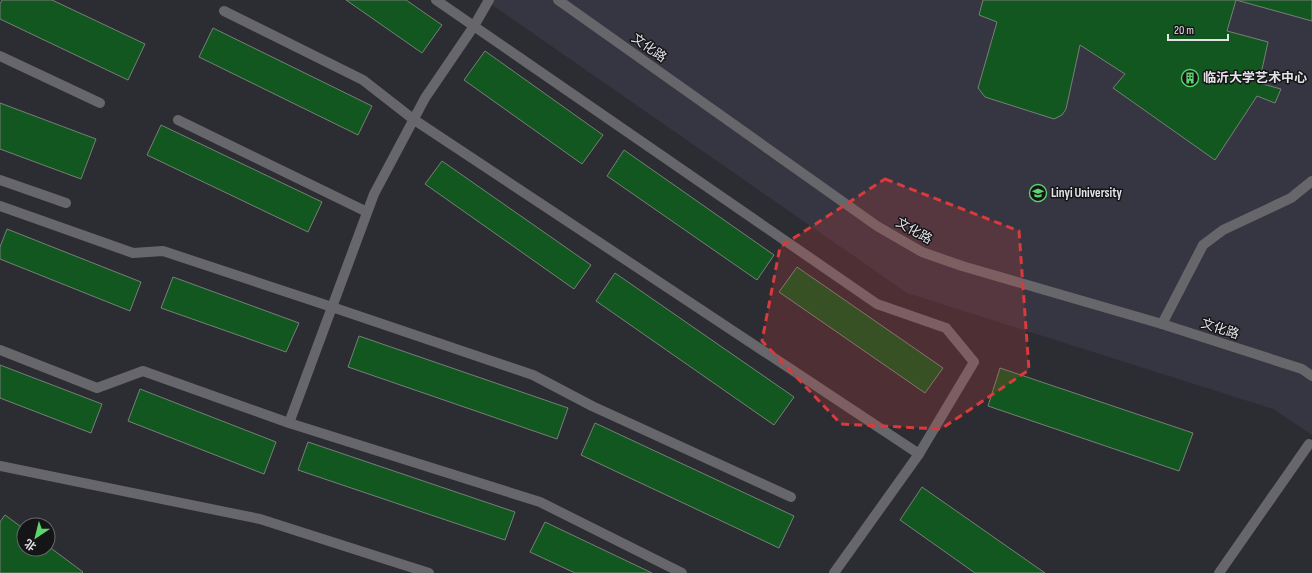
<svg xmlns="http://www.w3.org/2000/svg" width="1312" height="573" viewBox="0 0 1312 573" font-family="'Sofia Sans Condensed','Noto Sans SC',sans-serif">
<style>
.built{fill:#363642}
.building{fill:#11571f;stroke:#787f78}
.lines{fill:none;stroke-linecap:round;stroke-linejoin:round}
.service{stroke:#67676b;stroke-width:10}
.minor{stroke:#67676b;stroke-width:10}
.tertiary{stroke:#67676b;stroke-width:10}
.marked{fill:#d73b3b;fill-opacity:0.2;stroke:#d73b3b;stroke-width:3;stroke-dasharray:8 5;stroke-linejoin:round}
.labels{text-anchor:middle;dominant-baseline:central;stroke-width:3;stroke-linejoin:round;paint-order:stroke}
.street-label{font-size:13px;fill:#e2e2e7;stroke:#151518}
.poi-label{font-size:13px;font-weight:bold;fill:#e2e2e7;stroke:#151518;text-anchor:start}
</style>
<rect width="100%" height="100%" fill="#2c2c33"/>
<path class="built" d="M485,0H1312V435L1273,409L907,293Z"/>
<path class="building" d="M2,0H52L145,44L128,80L0,19V4Z
M346,0H406L442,25L422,53Z
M983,0H1312V21L1236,0L1227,31L1268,42L1259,83L1281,89L1275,103L1257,96L1215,160L1113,88L1125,74L1080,45L1066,109L1062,115L1054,119L985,97L978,88L997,22L979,15Z
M213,28L372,106L358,135L199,57Z
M485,51L603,135L582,164L464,80Z
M0,103L96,139L81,179L0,149Z
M161,125L322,202L308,232L147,155Z
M624,150L774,255L757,280L607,176Z
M442,161L591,265L574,289L425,184Z
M7,229L141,282L130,311L0,259V247Z
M797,267L943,368L925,393L779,292Z
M615,273L794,397L774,425L596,301Z
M173,277L299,323L286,352L161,308Z
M359,336L568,408L557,439L348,367Z
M0,365L102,404L91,433L0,398Z
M1000,368L1193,433L1179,471L988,406Z
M140,389L276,442L264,474L128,421Z
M595,423L794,516L779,548L581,455Z
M308,442L515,512L505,540L298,470Z
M922,487L1045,573H975L900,520Z
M5,515L24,529V549H48V546L83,572L82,573H0V522Z
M545,522L652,573H575L530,552Z"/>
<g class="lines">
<path class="service" d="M436,0L877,304L946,328L974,362L919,454L834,573
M0,56L100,103
M178,120L367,212
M0,180L66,203
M0,206L133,253L163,251L332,307L533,375L592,406L791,497
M1162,324L1203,245L1223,230L1291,198L1312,181"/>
<path class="minor" d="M558,0L877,226L922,252L962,266L1162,324L1302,369L1312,376
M224,11L363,80L413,119L919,454
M0,350L97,388L143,371L289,423L540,502L682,573
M289,423L374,194L425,98L474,26L489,0
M0,466L260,519L429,573"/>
<path class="tertiary" d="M1219,573L1309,444"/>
</g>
<path class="marked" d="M885,179L1019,231L1029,370L941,429L841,424L762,341L780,247Z"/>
<defs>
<g id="building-ring" transform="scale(0.9)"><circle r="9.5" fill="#151518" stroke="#5cd56d" stroke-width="1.5"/><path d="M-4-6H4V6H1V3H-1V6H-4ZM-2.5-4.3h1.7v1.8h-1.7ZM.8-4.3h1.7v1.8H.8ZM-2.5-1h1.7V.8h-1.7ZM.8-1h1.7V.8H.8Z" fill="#5cd56d"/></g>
<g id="university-ring" transform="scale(0.9)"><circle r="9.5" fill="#151518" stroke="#5cd56d" stroke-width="1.5"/><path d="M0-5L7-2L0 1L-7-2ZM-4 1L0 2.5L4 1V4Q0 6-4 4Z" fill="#5cd56d"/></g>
</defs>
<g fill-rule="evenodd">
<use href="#building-ring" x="1190" y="78"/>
<use href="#university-ring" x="1038" y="193"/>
</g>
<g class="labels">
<g class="street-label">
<text transform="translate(649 48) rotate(35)">文化路</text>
<text transform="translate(914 231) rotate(29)">文化路</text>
<text transform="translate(1220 329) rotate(18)">文化路</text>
</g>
<g class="poi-label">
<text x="1203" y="78">临沂大学艺术中心</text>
<text x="1051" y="193">Linyi University</text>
</g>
</g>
<g transform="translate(36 537) rotate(215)"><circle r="19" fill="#151518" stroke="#67676b"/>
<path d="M0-3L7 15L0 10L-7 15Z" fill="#5cd56d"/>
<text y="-6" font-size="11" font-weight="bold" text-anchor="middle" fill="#e2e2e7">北</text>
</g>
<path d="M1168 34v6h60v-6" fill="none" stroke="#e2e2e7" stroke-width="2"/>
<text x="1174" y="34" font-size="12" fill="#e2e2e7" stroke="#151518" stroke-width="3" paint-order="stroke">20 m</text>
</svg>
